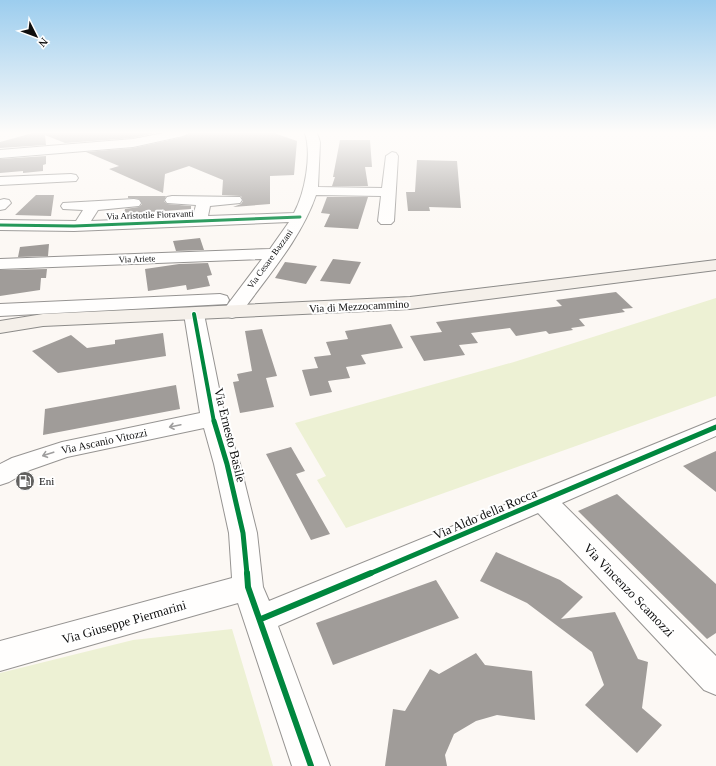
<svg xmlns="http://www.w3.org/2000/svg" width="716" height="766" viewBox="0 0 716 766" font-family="Georgia,serif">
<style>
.green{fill:#edf1d4}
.building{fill:#a09c99}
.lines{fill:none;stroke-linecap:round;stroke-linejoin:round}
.minor-casing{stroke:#969492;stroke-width:2}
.secondary-casing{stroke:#8c8b89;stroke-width:2}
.minor{fill:#fffefd;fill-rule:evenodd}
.secondary{fill:#f5f0ea;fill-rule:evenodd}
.cycleway-far3-casing{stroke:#fff;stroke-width:5}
.cycleway-far2-casing{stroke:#fff;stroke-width:6}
.cycleway-far1-casing{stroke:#fff;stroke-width:8}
.cycleway-casing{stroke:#fff;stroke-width:8}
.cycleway-far3{stroke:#00873e;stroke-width:3}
.cycleway-far2{stroke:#00873e;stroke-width:4}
.cycleway-far1{stroke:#00873e;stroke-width:5}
.cycleway{stroke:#00873e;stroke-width:6}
.oneway{stroke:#9f9e9e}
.labels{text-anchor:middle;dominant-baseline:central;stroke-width:4;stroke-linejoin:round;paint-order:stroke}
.far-street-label{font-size:9px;fill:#0f0f0f;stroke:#fff}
.street-label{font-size:11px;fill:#0f0f0f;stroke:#fff}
.poi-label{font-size:11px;fill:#0f0f0f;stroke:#fff;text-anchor:start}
.near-street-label{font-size:13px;fill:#0f0f0f;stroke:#fff}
</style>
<rect width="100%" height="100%" fill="#fcf8f4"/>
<path class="green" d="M716,298V396L346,528L317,480L326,476L295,423L514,362Z
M232,629L273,766H0V673L133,640Z"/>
<path class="building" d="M33,133H155L133,138L65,143L45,135L46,145L0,148V142Z
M190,133H274L297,141L294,175L270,176V204L233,207L241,204L243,201L241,196L222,195L223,180L189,166L165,174L163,193L109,169L119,166L86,152L133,148L183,137Z
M340,140H370L372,167H365L368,186H332L335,177H333Z
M46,156V164L43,165V171L23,173V171L0,173V159Z
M417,160L457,161L461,208L429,207L430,211H408L406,192H415Z
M36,195H54L51,216L15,215Z
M128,196H166L164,201L167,204L191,206V209L124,214L125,209L139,207L142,204L139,199L128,198Z
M327,197H368L358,229L324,227L330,214L321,213Z
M200,238L204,250L176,251L173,241Z
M49,244L48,256L18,257L20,247Z
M333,259L361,262L350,284L320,281Z
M285,262L317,266L306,284L275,278Z
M208,263L212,275L207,276L210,286L187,290L186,285L148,291L145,269L179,264Z
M47,269L46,278H41L40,290L0,296V270Z
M616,292L633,308L622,309L625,312L579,319L585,326L571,328L573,330L549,334L546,331L516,336L510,328L471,333L478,343L459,345L465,355L424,361L410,336L442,332L436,322L562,306L556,300Z
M391,324L403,348L361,355L366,364L346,367L350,378L328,381L332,392L310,396L302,370L318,368L314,357L331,355L326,342L348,339L345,331Z
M262,329L277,376L266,378L274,407L240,413L233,382L239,381L237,374L252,371L245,331Z
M163,333L166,356L58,373L32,351L71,335L87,348L115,344V340Z
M176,385L180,409L43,435L45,409Z
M291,447L305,471L296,474L330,534L311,540L266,454Z
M716,451V492L683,466Z
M617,494L716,584V633L707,639L578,511Z
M496,552L560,580L583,597L561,619L615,612L638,659L648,662L642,708L662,725L637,753L585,705L604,685L592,652L527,603L480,581Z
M436,580L459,618L333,665L316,623Z
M476,653L485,665L532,671L535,720L497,715L476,721L454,734L445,755L447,766H385L393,709L405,711L430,669L439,674Z"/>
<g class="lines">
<g class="minor-casing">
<path id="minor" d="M164,133H189L183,136L133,147L0,158V150L133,139Z
M305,133H317L320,142L318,187L382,188L386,156L392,152L396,153L398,156L394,221L391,224H381L378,221L381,196L316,195C301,239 266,278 239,316L232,318L225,316L222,312L262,259L0,269V259L270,249L289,222L74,231L0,230V220L76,221L83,210L63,209L61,206L63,203L134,199L139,200L141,203L139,206L98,210L91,221L193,217L196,205L167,203L165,200L167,197L172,196L240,197L242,200L240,203L210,206L208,216L294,213C305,193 312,155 305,133Z
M71,174L76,175L78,178L76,181L0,185V177Z
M4,199L9,200L11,203L5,209L0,210V200Z
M220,294L227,296L229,300L227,304L0,316V304Z
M194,308L201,310L204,314L225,418L240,464L257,533L263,587L269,601L716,419V436L562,503L716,656V695L704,690L538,513L278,626L330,766H292L238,603L0,671V641L232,578L229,533L214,464L204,428L67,457L30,470L9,482L0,485V464L12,458L62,442L200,413L184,314L187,310Z"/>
</g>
<g class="secondary-casing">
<path id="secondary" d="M716,260V270L410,309L43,326L0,333V321L43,314L410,297Z"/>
</g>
<use href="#minor" class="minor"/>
<use href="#secondary" class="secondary"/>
<g class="cycleway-far3-casing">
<path id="cycleway-far3" d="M0,225L74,226L300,217"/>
</g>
<g class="cycleway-far2-casing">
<path id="cycleway-far2" d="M194,314L214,422"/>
</g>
<g class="cycleway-far1-casing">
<path id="cycleway-far1" d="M214,421L227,464L243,533L247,574
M369,574L716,427"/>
</g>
<g class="cycleway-casing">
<path id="cycleway" d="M247,573L248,587L311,766
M261,619L371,573"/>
</g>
<use href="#cycleway-far3" class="cycleway-far3"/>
<use href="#cycleway-far2" class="cycleway-far2"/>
<use href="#cycleway-far1" class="cycleway-far1"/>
<use href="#cycleway" class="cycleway"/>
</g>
<defs><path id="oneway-shaft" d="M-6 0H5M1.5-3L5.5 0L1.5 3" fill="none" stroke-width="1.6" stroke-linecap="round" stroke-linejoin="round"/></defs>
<g class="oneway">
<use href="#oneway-shaft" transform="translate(175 426) rotate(168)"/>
<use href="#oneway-shaft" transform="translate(48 454) rotate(162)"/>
</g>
<linearGradient id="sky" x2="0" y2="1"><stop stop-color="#9ccdee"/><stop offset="0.55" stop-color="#fefcfa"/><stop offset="1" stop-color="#fefcfa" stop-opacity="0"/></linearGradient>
<rect width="716" height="241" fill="url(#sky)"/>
<defs>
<g id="fuel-disc" transform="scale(1)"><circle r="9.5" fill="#62615f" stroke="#fff"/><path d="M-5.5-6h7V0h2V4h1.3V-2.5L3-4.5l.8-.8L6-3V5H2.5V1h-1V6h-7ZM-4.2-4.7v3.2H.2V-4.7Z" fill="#fff"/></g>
</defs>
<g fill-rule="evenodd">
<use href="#fuel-disc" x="25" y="481"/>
</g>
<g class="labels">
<g class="far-street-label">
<text transform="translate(150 215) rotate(-2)">Via Aristotile Fioravanti</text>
<text transform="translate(137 259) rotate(-2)">Via Ariete</text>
<text transform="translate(270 259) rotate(-54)">Via Cesare Bazzani</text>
</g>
<g class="street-label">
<text transform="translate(359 306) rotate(-3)">Via di Mezzocammino</text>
<text transform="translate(104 441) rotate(-12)">Via Ascanio Vitozzi</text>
</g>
<g class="poi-label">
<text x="39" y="481">Eni</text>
</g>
<g class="near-street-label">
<text transform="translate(230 435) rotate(76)">Via Ernesto Basile</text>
<text transform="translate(485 514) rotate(-23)">Via Aldo della Rocca</text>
<text transform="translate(629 590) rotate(46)">Via Vincenzo Scamozzi</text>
<text transform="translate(124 622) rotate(-16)">Via Giuseppe Piermarini</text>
</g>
</g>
<g transform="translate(36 36) rotate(132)" stroke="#ffffff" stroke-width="3" paint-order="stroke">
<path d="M0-3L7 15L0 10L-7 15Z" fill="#0f0f0f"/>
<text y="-6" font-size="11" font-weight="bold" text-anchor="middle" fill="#0f0f0f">N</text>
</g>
</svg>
